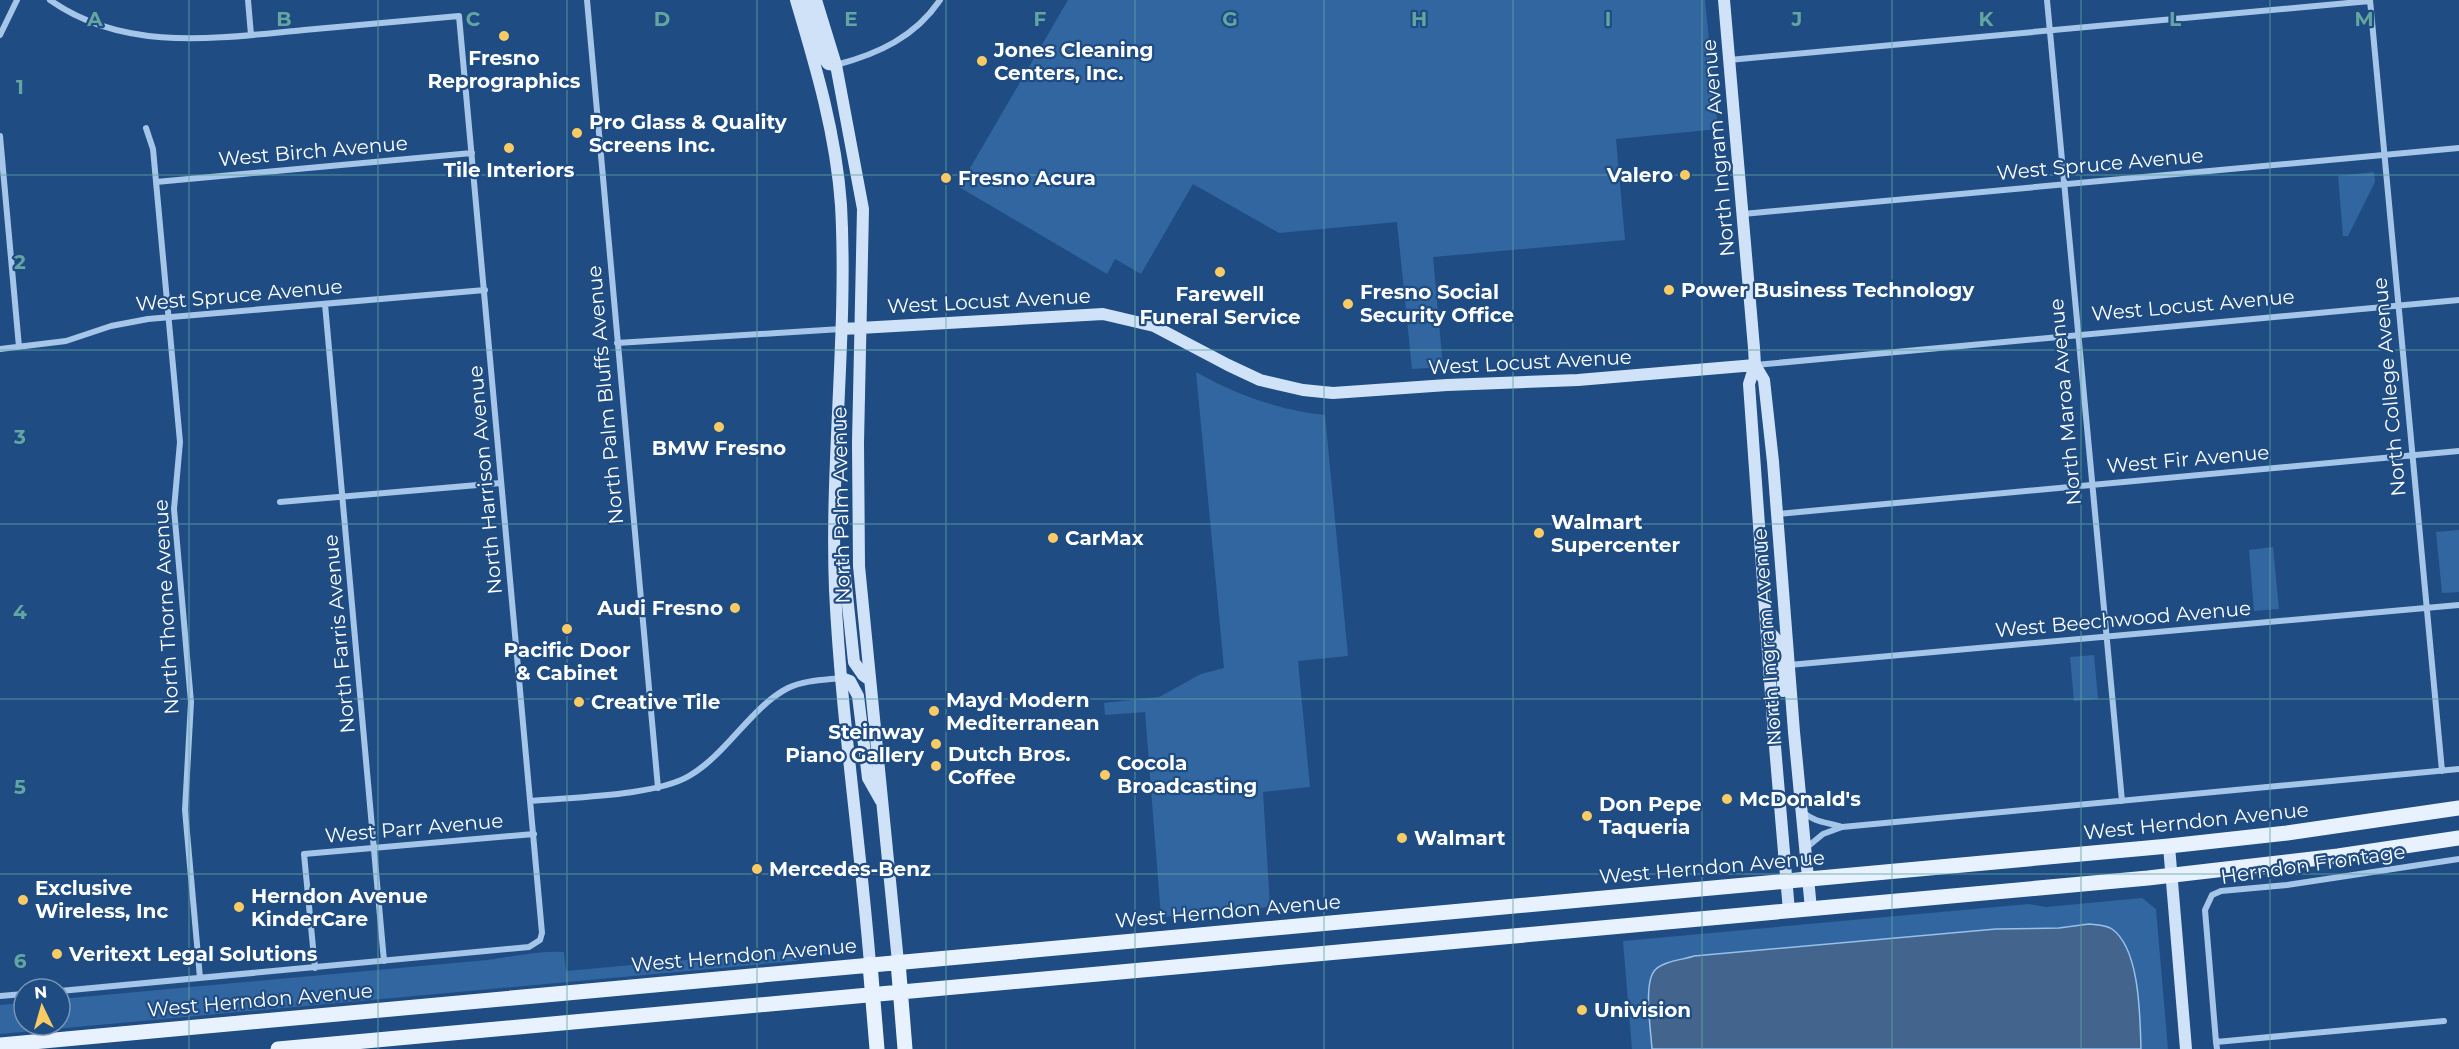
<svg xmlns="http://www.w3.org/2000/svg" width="2459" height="1049" viewBox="0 0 2459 1049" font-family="Montserrat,sans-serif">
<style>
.green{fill:#3266a1}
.water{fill:#43658d;stroke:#98c0eb;stroke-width:1.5}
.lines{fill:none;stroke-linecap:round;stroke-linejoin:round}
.street{stroke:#a5c5e9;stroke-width:6}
.secondary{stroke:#d0e2f7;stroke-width:12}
.primary{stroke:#e8f1fe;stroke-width:15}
.grid{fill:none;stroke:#63a6a1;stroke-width:1.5;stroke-opacity:0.55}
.poi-dot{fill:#f8cb64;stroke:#1e4c83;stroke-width:2}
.labels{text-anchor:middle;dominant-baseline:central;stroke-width:4.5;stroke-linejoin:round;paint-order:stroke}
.poi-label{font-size:20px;font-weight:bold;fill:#fff;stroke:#1e4c83;text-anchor:start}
.street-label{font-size:20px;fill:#fff;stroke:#1e4c83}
.grid-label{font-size:20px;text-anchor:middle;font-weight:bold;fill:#63a6a1;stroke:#1e4c83;stroke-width:4.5;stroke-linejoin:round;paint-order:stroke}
</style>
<rect width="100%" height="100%" fill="#1e4c83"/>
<path class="green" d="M1068,0H1705L1718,129L1616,139L1625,240L1433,257L1443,367L1412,369L1397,222L1279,233L1193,184L1141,274L1115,259L1107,274L959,187Z
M2374,172L2375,182L2348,236H2343L2338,176Z
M1196,372C1237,395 1278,410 1325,415L1348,656L1298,661L1310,787L1263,792L1270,907L1161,917L1145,712L1105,715L1104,703L1159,697L1201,674L1224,668Z
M2459,530V592L2442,593L2436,532Z
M2273,547L2279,609L2254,611L2249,550Z
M2094,655L2098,699L2074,701L2070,657Z
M2142,898L2156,909L2168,1049H1632L1623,941L2029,904L2046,907Z
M842,946L840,953L806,956L796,961L0,1034V1005L24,1003V1025H60V999L487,960C512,957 539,950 564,952L566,971Z"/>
<path class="water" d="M2089,924C2096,925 2106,925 2112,929C2140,949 2140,1016 2141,1049H1652C1651,1031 1643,983 1655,970C1664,961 1682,960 1694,956L1996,929L2059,928Z"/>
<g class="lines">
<path class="street" d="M50,0C125,53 218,38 304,30C355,25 407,21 459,16L542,933L540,940L529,947L60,991
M248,0L251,35
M587,0L658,788
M2047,0L2122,801
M2370,0L2442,771
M0,35L17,0
M1729,60L2370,1
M836,65C878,54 915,37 940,0
M146,128L153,149L180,442L174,509L191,702L185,810L200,978
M0,136L19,347
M156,182L472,153
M1743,214L2459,148
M325,304L384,961
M617,343L841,329
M0,349L66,341L111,326L148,319L485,290
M1755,365L2459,300
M280,502L501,483
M1777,514L2459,451
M1789,665L2459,605
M531,801C572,797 655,796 689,776C727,754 751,707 788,688C805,680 824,680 842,678
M1804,813C1816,823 1828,822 1842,827
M1806,848L1823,834L1842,827L2459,769
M315,968L304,854L534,834
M0,996L24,994
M2216,1042L2205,910L2212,895L2221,891L2287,885L2459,859
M2217,1049L2216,1042L2444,1021"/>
<path class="secondary" d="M796,0C816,67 836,134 841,205C848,333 830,461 835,590C841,715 860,840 870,964
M806,0L825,60L828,64L836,65
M816,0L836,65L863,209L858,443L859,566L898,962
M1724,0L1754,348L1755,365L1749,384L1773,723L1789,911
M842,329L1103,314L1154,326L1228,365L1260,380L1303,390L1333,393L1447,385L1578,380L1755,365
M1755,365L1764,380L1773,462L1794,732L1811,909
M835,554L844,567L854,662L863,675L870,680
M1767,632C1786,639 1782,674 1783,691
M842,678L850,681L858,696L868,778L881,801
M2169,846L2186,1049"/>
<path class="primary" d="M898,962L905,1049
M870,964L877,1049
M0,1045L2169,846L2287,833L2459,808
M278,1049L2148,878L2338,856L2459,838"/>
</g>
<path class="grid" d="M189,0V1049M378,0V1049M567,0V1049M757,0V1049M946,0V1049M1135,0V1049M1324,0V1049M1513,0V1049M1702,0V1049M1892,0V1049M2081,0V1049M2270,0V1049M0,175H2459M0,350H2459M0,524H2459M0,699H2459M0,874H2459"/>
<g class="poi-dot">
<circle cx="504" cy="36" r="6"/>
<circle cx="982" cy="61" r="6"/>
<circle cx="577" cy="133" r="6"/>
<circle cx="509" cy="148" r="6"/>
<circle cx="1685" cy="175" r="6"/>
<circle cx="946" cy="178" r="6"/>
<circle cx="1220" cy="272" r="6"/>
<circle cx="1669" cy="290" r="6"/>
<circle cx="1348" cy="304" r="6"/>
<circle cx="719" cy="427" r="6"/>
<circle cx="1539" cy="533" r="6"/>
<circle cx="1053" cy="538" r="6"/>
<circle cx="735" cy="608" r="6"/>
<circle cx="567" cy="629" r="6"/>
<circle cx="579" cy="702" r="6"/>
<circle cx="934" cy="711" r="6"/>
<circle cx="936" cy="744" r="6"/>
<circle cx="936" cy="766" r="6"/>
<circle cx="1105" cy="775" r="6"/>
<circle cx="1727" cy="799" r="6"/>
<circle cx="1587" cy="816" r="6"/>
<circle cx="1402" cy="838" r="6"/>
<circle cx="757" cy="869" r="6"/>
<circle cx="23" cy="900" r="6"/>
<circle cx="239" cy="907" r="6"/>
<circle cx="57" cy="954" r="6"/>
<circle cx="1582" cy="1010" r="6"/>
</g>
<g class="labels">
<g class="poi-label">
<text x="994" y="50">Jones Cleaning<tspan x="994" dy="23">Centers, Inc.</tspan></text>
<text x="504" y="58" text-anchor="middle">Fresno<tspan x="504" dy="23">Reprographics</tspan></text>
<text x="589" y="122">Pro Glass &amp; Quality<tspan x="589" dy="23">Screens Inc.</tspan></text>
<text x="509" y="170" text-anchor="middle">Tile Interiors</text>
<text x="1673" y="175" text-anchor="end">Valero</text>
<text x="958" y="178">Fresno Acura</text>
<text x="1681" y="290">Power Business Technology</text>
<text x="1360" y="292">Fresno Social<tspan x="1360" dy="23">Security Office</tspan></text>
<text x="1220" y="294" text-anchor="middle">Farewell<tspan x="1220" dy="23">Funeral Service</tspan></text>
<text x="719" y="448" text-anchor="middle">BMW Fresno</text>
<text x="1551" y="522">Walmart<tspan x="1551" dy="23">Supercenter</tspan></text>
<text x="1065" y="538">CarMax</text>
<text x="723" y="608" text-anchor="end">Audi Fresno</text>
<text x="567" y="650" text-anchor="middle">Pacific Door<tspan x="567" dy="23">&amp; Cabinet</tspan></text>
<text x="946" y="700">Mayd Modern<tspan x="946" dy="23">Mediterranean</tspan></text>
<text x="591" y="702">Creative Tile</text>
<text x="924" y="732" text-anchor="end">Steinway<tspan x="924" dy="23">Piano Gallery</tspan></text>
<text x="948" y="754">Dutch Bros.<tspan x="948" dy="23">Coffee</tspan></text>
<text x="1117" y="763">Cocola<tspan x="1117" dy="23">Broadcasting</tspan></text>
<text x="1739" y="799">McDonald's</text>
<text x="1599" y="804">Don Pepe<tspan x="1599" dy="23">Taqueria</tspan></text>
<text x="1414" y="838">Walmart</text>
<text x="769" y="869">Mercedes-Benz</text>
<text x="35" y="888">Exclusive<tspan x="35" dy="23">Wireless, Inc</tspan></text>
<text x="251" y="896">Herndon Avenue<tspan x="251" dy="23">KinderCare</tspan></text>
<text x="69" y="954">Veritext Legal Solutions</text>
<text x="1594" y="1010">Univision</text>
</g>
<g class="street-label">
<text transform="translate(1718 148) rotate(-95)">North Ingram Avenue</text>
<text transform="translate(313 151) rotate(-5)">West Birch Avenue</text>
<text transform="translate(2100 164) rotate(-5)">West Spruce Avenue</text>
<text transform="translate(239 295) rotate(-5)">West Spruce Avenue</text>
<text transform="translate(989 301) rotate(-3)">West Locust Avenue</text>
<text transform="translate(2193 305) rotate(-5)">West Locust Avenue</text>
<text transform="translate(1530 362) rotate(-3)">West Locust Avenue</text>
<text transform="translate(2389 387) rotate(-95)">North College Avenue</text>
<text transform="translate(605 395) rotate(-95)">North Palm Bluffs Avenue</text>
<text transform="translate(2065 402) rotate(-95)">North Maroa Avenue</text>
<text transform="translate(2188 459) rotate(-5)">West Fir Avenue</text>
<text transform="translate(485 480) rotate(-95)">North Harrison Avenue</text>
<text transform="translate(841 505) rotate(-91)">North Palm Avenue</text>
<text transform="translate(166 607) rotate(-93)">North Thorne Avenue</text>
<text transform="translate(2123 619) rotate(-5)">West Beechwood Avenue</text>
<text transform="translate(339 634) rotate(-95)">North Farris Avenue</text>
<text transform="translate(1767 637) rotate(-94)">North Ingram Avenue</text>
<text transform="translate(2196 821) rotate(-6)">West Herndon Avenue</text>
<text transform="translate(414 828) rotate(-5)">West Parr Avenue</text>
<text transform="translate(2313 864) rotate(-8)">Herndon Frontage</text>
<text transform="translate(1712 867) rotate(-5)">West Herndon Avenue</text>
<text transform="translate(1228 911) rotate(-5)">West Herndon Avenue</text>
<text transform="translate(744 955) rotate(-5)">West Herndon Avenue</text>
<text transform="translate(260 1000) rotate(-5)">West Herndon Avenue</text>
</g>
</g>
<g class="grid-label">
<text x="95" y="26">A</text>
<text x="284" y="26">B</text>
<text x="473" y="26">C</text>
<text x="662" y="26">D</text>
<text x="851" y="26">E</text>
<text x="1040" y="26">F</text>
<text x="1230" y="26">G</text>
<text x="1419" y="26">H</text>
<text x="1608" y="26">I</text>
<text x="1797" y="26">J</text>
<text x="1986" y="26">K</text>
<text x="2175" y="26">L</text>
<text x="2364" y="26">M</text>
<text x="20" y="94">1</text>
<text x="20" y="269">2</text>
<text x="20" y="444">3</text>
<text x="20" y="619">4</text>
<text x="20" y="794">5</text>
<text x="20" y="968">6</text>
</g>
<g transform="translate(42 1007) rotate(355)"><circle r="28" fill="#1e4c83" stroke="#7894b5" stroke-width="1.5"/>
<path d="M0-4.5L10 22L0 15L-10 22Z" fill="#f8cb64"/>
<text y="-9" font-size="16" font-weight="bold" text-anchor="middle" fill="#ffffff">N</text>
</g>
</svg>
